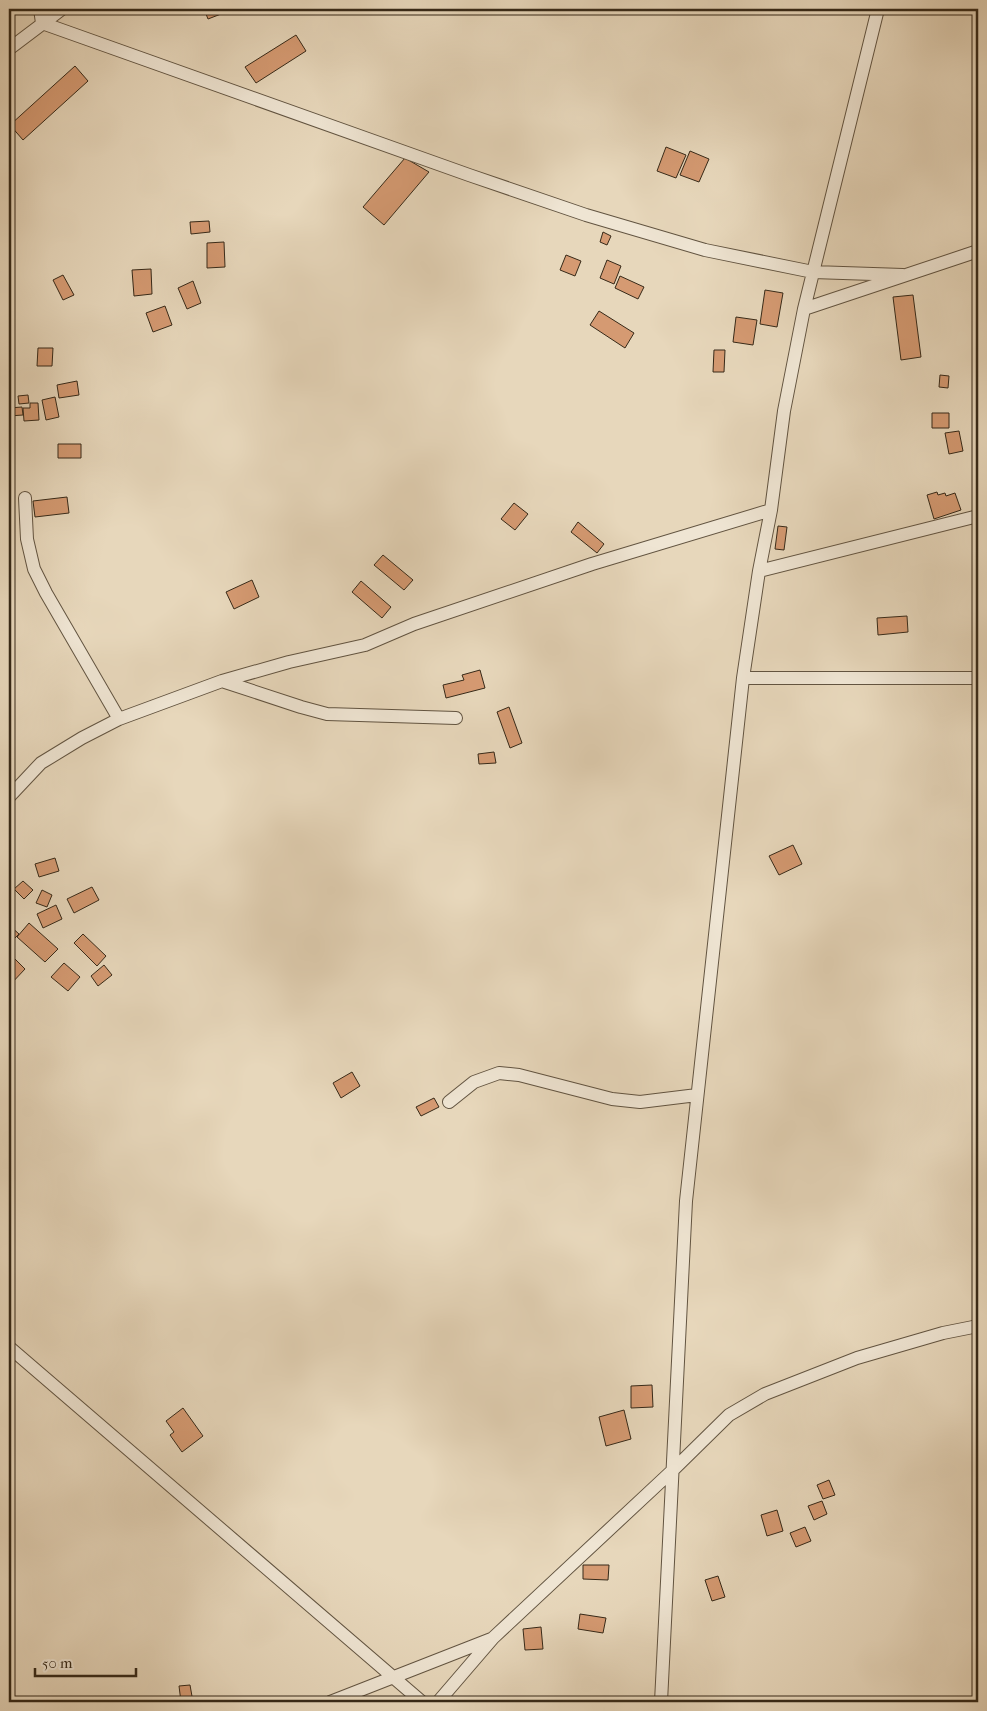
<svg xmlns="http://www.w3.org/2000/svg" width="987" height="1711" viewBox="0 0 987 1711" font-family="'IM FELL French Canon',serif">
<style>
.building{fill:#d59a72;stroke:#362918}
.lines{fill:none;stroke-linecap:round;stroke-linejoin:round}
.minor-casing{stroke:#625441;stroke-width:14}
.minor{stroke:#efe5d3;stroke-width:12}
</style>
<rect width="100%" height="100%" fill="#e7d7bb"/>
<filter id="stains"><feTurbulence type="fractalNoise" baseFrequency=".004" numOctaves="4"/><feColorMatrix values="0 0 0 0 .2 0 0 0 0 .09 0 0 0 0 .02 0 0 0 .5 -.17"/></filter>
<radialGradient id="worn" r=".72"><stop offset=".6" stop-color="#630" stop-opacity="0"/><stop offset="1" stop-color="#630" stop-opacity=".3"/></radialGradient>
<path class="building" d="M204,9H234L208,19Z
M296,35L306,51L256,83L245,67Z
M75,66L88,81L23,140L10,125Z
M666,147L686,155L676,178L657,171Z
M690,151L709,159L699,182L680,175Z
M405,158L429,172L384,225L363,207Z
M209,221L210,232L191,234L190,222Z
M603,232L611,236L607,245L600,242Z
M224,242L225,267L207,268V243Z
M566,255L581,261L575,276L560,270Z
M607,260L621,266L614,284L600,278Z
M151,269L152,294L134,296L132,270Z
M63,275L74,295L63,300L53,280Z
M620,276L644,287L638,299L615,288Z
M193,281L201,303L187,309L178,288Z
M765,290L783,293L777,327L760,324Z
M913,295L921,357L901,360L893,297Z
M165,306L172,325L153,332L146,313Z
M599,311L634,333L625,348L590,325Z
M736,317L757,320L753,345L733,342Z
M38,348H53L52,366H37Z
M714,350H725L724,372H713Z
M940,375L949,376L948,388L939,387Z
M77,381L79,395L59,398L57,385Z
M28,395L29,403L19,404L18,396Z
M55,397L59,417L46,420L42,400Z
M30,403H38L39,420L24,421L23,408H30Z
M22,407L23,415L9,416V408Z
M932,413H949V428H932Z
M959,431L963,451L949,454L945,433Z
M58,444H81V458H58Z
M937,492L938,495L945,493L946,496L955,493L961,510L934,519L927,495Z
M67,497L69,513L35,517L33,501Z
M514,503L528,514L515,530L501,519Z
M578,522L604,544L597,553L571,532Z
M778,526L787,527L784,550L775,549Z
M383,555L413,580L404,590L374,565Z
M252,580L259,597L234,609L226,592Z
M361,581L391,607L382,618L352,592Z
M907,616L908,632L878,635L877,618Z
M480,670L485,688L446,698L443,685L464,680L462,675Z
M509,707L522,743L510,748L497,712Z
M494,752L496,763L479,764L478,754Z
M793,845L802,864L779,875L769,856Z
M55,858L59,871L39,877L35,864Z
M23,881L33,890L24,899L14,889Z
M92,887L99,900L74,913L67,899Z
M42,890L52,895L47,907L36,903Z
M56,905L62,919L43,928L37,914Z
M29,923L58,949L45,962L17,937Z
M9,925L19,934L10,943H9Z
M83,934L106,956L97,966L74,943Z
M9,953L25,969L9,986Z
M64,963L80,977L68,991L51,977Z
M104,965L112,975L98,986L91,976Z
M352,1072L360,1086L341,1098L333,1083Z
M434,1098L439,1107L421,1116L416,1107Z
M652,1385L653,1407L631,1408V1386Z
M183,1408L203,1436L182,1452L170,1435L174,1432L166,1421Z
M624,1410L631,1439L606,1446L599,1417Z
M829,1480L835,1495L823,1499L817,1485Z
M822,1501L827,1514L814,1520L808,1506Z
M777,1510L783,1531L767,1536L761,1515Z
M805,1527L811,1541L796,1547L790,1533Z
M583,1565H609L608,1580L583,1579Z
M718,1576L725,1597L712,1601L705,1580Z
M580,1614L606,1618L603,1633L578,1629Z
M541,1627L543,1649L525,1650L523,1629Z
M190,1685L193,1702H181L179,1686Z"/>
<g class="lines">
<g class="minor-casing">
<path id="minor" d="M40,9L42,23L469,175L586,215L705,250L813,272L903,275
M9,49L62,9
M804,309L978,251
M25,498L27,539L34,569L46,593L119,719
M759,571L978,516
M743,678H978
M222,681L301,707L327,714L456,718
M9,797L41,763L82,738L119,719L222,681L289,662L365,645L414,624L592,564L771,510
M449,1102L474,1082L499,1073L519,1075L612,1099L640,1102L697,1095
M9,1347L422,1702
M330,1702L491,1639
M438,1702L493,1638L673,1470L729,1415L765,1394L857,1358L943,1333L978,1326
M661,1702L686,1201L743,678L759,571L771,510L784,411L804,309L878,9"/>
</g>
<use href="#minor" class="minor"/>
</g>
<rect width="987" height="1711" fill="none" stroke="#e7d7bb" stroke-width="30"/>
<rect x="10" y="10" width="967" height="1691" fill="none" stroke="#362918" stroke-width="2.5"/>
<rect x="15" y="15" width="957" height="1681" fill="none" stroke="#362918"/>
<path d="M35 1668v8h101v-8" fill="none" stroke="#362918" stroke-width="2.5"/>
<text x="42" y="1668" font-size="15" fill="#362918" stroke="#efe5d3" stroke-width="4" paint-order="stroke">50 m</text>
<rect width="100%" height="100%" filter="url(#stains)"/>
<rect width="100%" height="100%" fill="url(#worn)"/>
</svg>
